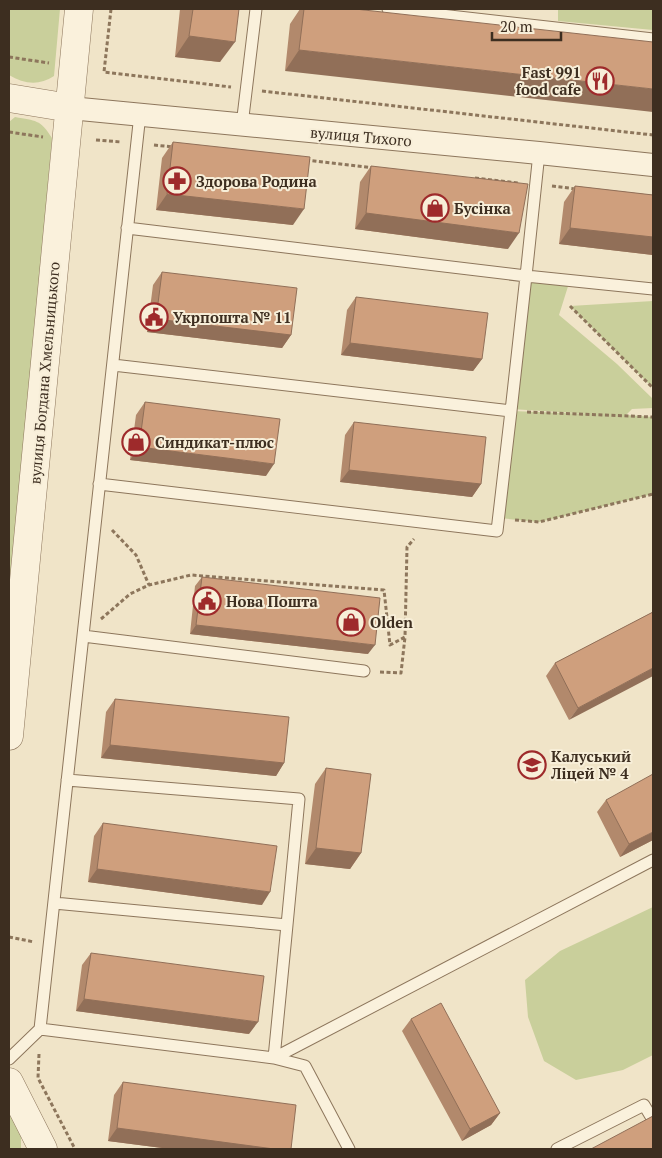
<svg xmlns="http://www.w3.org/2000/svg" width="662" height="1158" viewBox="0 0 662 1158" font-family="'PT Serif',serif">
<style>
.green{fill:#c9cf9b}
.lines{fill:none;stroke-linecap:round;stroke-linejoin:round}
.service-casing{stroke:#8d765c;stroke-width:13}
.minor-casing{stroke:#8d765c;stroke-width:24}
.tertiary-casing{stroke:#8d765c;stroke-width:29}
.path{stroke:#8d765c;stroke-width:3;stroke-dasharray:4 2.5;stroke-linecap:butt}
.service{stroke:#faf1dc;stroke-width:11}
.minor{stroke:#faf1dc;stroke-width:22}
.tertiary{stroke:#faf1dc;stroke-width:28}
.wall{fill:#b2896c}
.shaded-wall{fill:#916f58}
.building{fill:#cf9f7d;stroke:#916f58}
.labels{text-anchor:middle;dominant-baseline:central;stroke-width:4;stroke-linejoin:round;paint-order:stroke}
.poi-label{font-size:15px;font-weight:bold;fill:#3d2e20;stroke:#f7eed8;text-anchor:start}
.street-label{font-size:15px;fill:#3d2e20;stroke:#f7eed8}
</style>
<rect width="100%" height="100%" fill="#f0e4c8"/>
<path class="green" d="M10,9H60L54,76C39,86 24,84 9,75V23Z
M558,9H653V30L558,21Z
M15,117C36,121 40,119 52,138L9,617V122Z
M526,276L570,280L559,315L617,364L653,399V408L632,409L626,415L653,417V494L539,522L499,518L511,411L591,414L511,409Z
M653,301V388L570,306Z
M653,907V1055L623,1070L576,1080L544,1061L528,1017L525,980L560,951Z
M9,1107L21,1134V1149H9Z"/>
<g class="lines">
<g class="service-casing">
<path id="service" d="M388,9L653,39
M242,125L256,9
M127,228L526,276L539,153
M113,365L511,411L526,276L653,289
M99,484L497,531L511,411
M83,636L364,671
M54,903L287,925L299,799L67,780
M40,1029L274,1058L287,925
M274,1058L653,860
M274,1058L305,1066L349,1149
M9,1059L40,1029L140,114
M557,1149L644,1105L653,1120"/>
</g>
<g class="minor-casing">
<path id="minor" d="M70,108L539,153L653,165"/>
</g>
<g class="tertiary-casing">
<path id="tertiary" d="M9,98L70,108
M9,736L79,9
M9,1082L43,1149"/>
</g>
<path class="path" d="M111,9L104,72L231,87
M9,57L49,63
M262,91L653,135
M9,132L43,137
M96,140L121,142
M154,145L173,147
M306,160L374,168
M475,178L518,183
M552,186L576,189
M570,306L653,388
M527,412L653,417
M515,520L539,522L653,494
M112,530L136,555L149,585
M101,619L130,594L149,585L191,575L384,590L390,645L405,637L407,547L414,539
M380,672L401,673L405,637
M9,937L34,942
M39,1054L38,1078L75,1149"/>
<use href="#service" class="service"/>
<use href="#minor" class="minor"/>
<use href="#tertiary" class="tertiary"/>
</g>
<path class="wall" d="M180,9H239L220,62L175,57Z
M300,9H355L285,71L290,24Z
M173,142L293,225L156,210L162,158Z
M371,166L508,249L355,229L360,182Z
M575,186L653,195V255L559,244L564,202Z
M162,272L291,335L282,348L147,332L153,285Z
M356,297L482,359L473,371L341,355L347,310Z
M145,402L266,476L130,460L136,415Z
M354,422L481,484L472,497L340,482L345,435Z
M202,577L368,654L190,634L195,586Z
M653,612L569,720L546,676L555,663Z
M115,699L284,763L276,776L101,758L106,712Z
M326,768L361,853L350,869L305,864L315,784Z
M606,800L653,840L620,857L597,812Z
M103,823L262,905L88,882L94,836Z
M91,953L249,1034L76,1011L82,965Z
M411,1019L500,1113L491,1125L462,1141L402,1031Z
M123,1082L291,1149H170L108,1141L114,1095Z"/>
<path class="shaded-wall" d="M189,36L235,42L220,62L175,57Z
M299,50L653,89V112L285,71Z
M167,194L304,209L293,225L156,210Z
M366,213L519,233L508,249L355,229Z
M570,228L653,237V255L559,244Z
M156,319L291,335L282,348L147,332Z
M350,343L482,359L473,371L341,355Z
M139,447L274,464L266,476L130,460Z
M349,470L481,484L472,497L340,482Z
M196,625L375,645L368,654L190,634Z
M653,668V676L569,720L578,708Z
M110,745L284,763L276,776L101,758Z
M653,832V840L620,857L629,844Z
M316,848L361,853L350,869L305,864Z
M97,869L270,892L262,905L88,882Z
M84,999L258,1022L249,1034L76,1011Z
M500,1113L491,1125L462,1141L470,1129Z
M117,1128L274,1149H170L108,1141Z"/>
<path class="building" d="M193,9H239L235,42L189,36Z
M304,9H355L653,42V89L299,50Z
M173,142L310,157L304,209L167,194Z
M371,166L528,184L519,233L366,213Z
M575,186L653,195V237L570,228Z
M162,272L297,288L291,335L156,319Z
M356,297L488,313L482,359L350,343Z
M145,402L280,419L274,464L139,447Z
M354,422L486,437L481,484L349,470Z
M202,577L380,598L375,645L196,625Z
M653,612V668L578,708L555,663Z
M115,699L289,717L284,763L110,745Z
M326,768L371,774L361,853L316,848Z
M653,774V832L629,844L606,800Z
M103,823L277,846L270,892L97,869Z
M91,953L264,976L258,1022L84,999Z
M441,1003L500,1113L470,1129L411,1019Z
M123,1082L296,1105L291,1149H274L117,1128Z
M653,1116V1149H591Z"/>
<defs>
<g id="restaurant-ring" transform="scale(1.4375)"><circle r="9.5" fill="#f7eed8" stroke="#9e2a2b" stroke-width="1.5"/><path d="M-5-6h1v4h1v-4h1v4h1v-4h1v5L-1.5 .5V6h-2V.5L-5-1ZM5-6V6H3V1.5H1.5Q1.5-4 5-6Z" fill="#9e2a2b"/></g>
<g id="pharmacy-ring" transform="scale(1.4375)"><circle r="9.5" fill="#f7eed8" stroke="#9e2a2b" stroke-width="1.5"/><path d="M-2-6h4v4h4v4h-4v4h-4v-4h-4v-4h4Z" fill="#9e2a2b"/></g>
<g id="shop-ring" transform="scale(1.4375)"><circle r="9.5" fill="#f7eed8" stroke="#9e2a2b" stroke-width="1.5"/><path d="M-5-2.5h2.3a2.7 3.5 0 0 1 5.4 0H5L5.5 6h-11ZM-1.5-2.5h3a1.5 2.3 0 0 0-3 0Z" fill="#9e2a2b"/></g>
<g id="civic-ring" transform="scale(1.4375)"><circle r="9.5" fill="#f7eed8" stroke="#9e2a2b" stroke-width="1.5"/><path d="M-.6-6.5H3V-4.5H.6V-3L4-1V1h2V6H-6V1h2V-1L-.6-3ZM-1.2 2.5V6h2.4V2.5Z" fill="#9e2a2b"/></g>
<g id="school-ring" transform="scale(1.4375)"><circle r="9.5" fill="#f7eed8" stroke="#9e2a2b" stroke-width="1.5"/><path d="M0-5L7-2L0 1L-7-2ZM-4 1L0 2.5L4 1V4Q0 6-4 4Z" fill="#9e2a2b"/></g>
</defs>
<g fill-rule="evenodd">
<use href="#restaurant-ring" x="600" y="81"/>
<use href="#pharmacy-ring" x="177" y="181"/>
<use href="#shop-ring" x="435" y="208"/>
<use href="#civic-ring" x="154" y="317"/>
<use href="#shop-ring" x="136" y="442"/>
<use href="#civic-ring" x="207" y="601"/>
<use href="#shop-ring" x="351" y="622"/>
<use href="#school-ring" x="532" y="765"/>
</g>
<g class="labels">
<g class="poi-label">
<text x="581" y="72" text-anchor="end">Fast 991<tspan x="581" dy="17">food cafe</tspan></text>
<text x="196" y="181">Здорова Родина</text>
<text x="454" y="208">Бусінка</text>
<text x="173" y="317">Укрпошта № 11</text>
<text x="155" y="442">Синдикат-плюс</text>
<text x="226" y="601">Нова Пошта</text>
<text x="370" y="622">Olden</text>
<text x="551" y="756">Калуський<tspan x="551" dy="17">Ліцей № 4</tspan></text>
</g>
<g class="street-label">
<text transform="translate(361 136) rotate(5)">вулиця Тихого</text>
<text transform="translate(44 373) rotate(-85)">вулиця Богдана Хмельницького</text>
</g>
</g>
<rect width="662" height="1158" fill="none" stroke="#3d2e20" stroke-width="20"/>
<path d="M492 32v8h69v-8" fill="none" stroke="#3d2e20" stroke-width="2.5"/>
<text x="500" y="32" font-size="15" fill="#3d2e20" stroke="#f7eed8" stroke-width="4" paint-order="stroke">20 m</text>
</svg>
